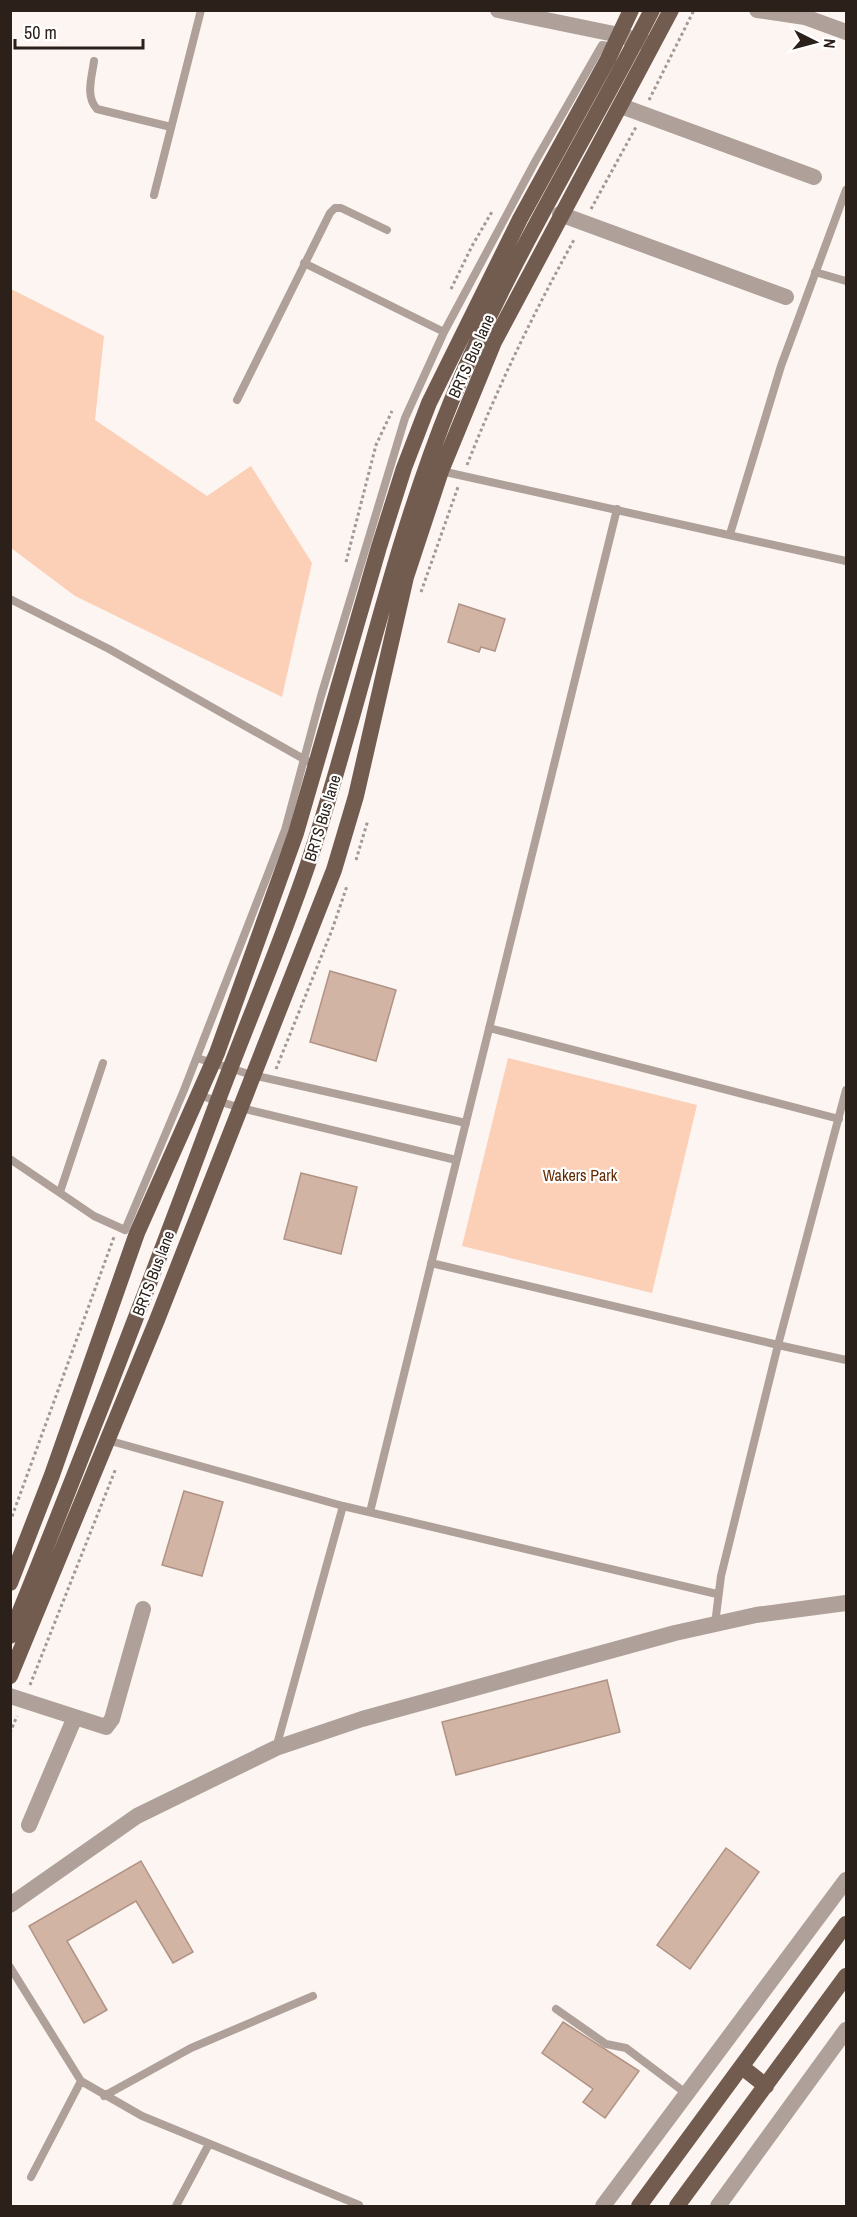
<svg xmlns="http://www.w3.org/2000/svg" width="857" height="2217" viewBox="0 0 857 2217" font-family="'Archivo Narrow',sans-serif">
<style>
.green{fill:#fccfb7}
.building{fill:#d2b4a4;stroke:#b09384;stroke-width:1.5}
.lines{fill:none;stroke-linecap:round;stroke-linejoin:round}
.path{stroke:#a29995;stroke-width:3;stroke-dasharray:3 3;stroke-linecap:butt}
.service{stroke:#afa19a;stroke-width:8}
.minor{stroke:#afa19a;stroke-width:16}
.tertiary{stroke:#afa19a;stroke-width:16}
.primary{stroke:#725c50;stroke-width:16}
.labels{text-anchor:middle;dominant-baseline:central;stroke-width:4.5;stroke-linejoin:round;paint-order:stroke}
.street-label{font-size:16px;fill:#2b201a;stroke:#fff}
.park-label{font-size:16px;fill:#632b02;stroke:#fff}
</style>
<rect width="100%" height="100%" fill="#fcf5f2"/>
<path class="green" d="M11,289L104,336L95,420L207,496L251,466L312,563L282,697L75,596L11,548Z
M508,1058L697,1105L652,1293L462,1246Z"/>
<path class="building" d="M459,604L505,619L495,651L481,647L479,652L448,642Z
M330,971L396,990L376,1061L310,1042Z
M301,1173L357,1187L341,1254L284,1239Z
M184,1491L223,1502L202,1576L162,1565Z
M607,1680L620,1732L456,1775L442,1722Z
M726,1848L759,1872L690,1969L657,1945Z
M141,1861L193,1952L173,1963L136,1901L67,1941L107,2010L84,2023L29,1926Z
M563,2022L639,2071L605,2118L583,2102L593,2089L542,2053Z"/>
<g class="lines">
<path class="path" d="M649,100L694,10
M591,209L636,127
M451,289L472,246L493,210
M467,465C498,386 534,312 575,238
M346,562L376,445L392,411
M421,592L458,487
M356,860L368,820
M276,1069L332,930L347,886
M10,1522L114,1237
M30,1685L116,1468
M10,1733L17,1716"/>
<path class="service" d="M94,61C92,77 85,96 97,109L171,127
M154,195L201,10
M304,263L444,332
M815,272L846,281
M237,400L330,213L335,208H341L387,230
M441,471L846,561
M730,534L781,366L846,190
M10,599L109,649L309,762
M489,1028L839,1119
M197,1058L252,1075L466,1123
M198,1095L241,1108L456,1160
M10,1159L94,1216L125,1230L184,1090L285,830L321,696L405,418L444,332L536,160L602,45L614,47
M60,1192L103,1063
M431,1263L778,1345L846,1090
M107,1440L343,1506L717,1594
M370,1512L617,509
M715,1624L721,1576L778,1345L846,1360
M276,1748L343,1506
M10,1967L81,2081L142,2116L359,2205
M556,2009L606,2044L626,2048L687,2094
M104,2096L191,2048L313,1996
M31,2177L81,2081
M176,2206L209,2144"/>
<path class="minor" d="M757,10L805,17L846,32
M621,106L814,177
M560,214L786,297
M10,1696L106,1727L112,1719L143,1609
M29,1825L75,1717
M10,1905L137,1816L276,1748L362,1719L675,1633L756,1615L846,1603"/>
<path class="tertiary" d="M498,10L619,35L650,44
M603,2206L846,1880
M718,2206L846,2030"/>
<path class="primary" d="M10,1583L52,1475L137,1233L217,1053L296,833L379,547L404,468L429,403L520,219L608,59L631,10
M10,1636C82,1459 151,1281 217,1103C247,1023 281,944 308,864C359,711 390,552 451,402C506,266 585,141 652,10
M10,1676L157,1320L334,870L356,796L406,577L441,471L494,342L671,10
M742,2067L766,2086
M639,2206L846,1924
M677,2206L846,1976"/>
</g>
<g class="labels">
<g class="street-label">
<text transform="translate(471 356) rotate(-66)">BRTS Bus lane</text>
<text transform="translate(322 818) rotate(-73)">BRTS Bus lane</text>
<text transform="translate(153 1273) rotate(-69)">BRTS Bus lane</text>
</g>
<g class="park-label">
<text x="580" y="1175">Wakers Park</text>
</g>
</g>
<rect width="857" height="2217" fill="none" stroke="#2b201a" stroke-width="24"/>
<g transform="translate(815 42) rotate(96)" stroke="#ffffff" stroke-width="4.5" paint-order="stroke">
<path d="M0-4.5L10 22L0 15L-10 22Z" fill="#2b201a"/>
<text y="-9" font-size="16" font-weight="bold" text-anchor="middle" fill="#2b201a">N</text>
</g>
<path d="M15 39v9h128v-9" fill="none" stroke="#2b201a" stroke-width="3"/>
<text x="24" y="39" font-size="18" fill="#2b201a" stroke="#ffffff" stroke-width="4.5" paint-order="stroke">50 m</text>
</svg>
